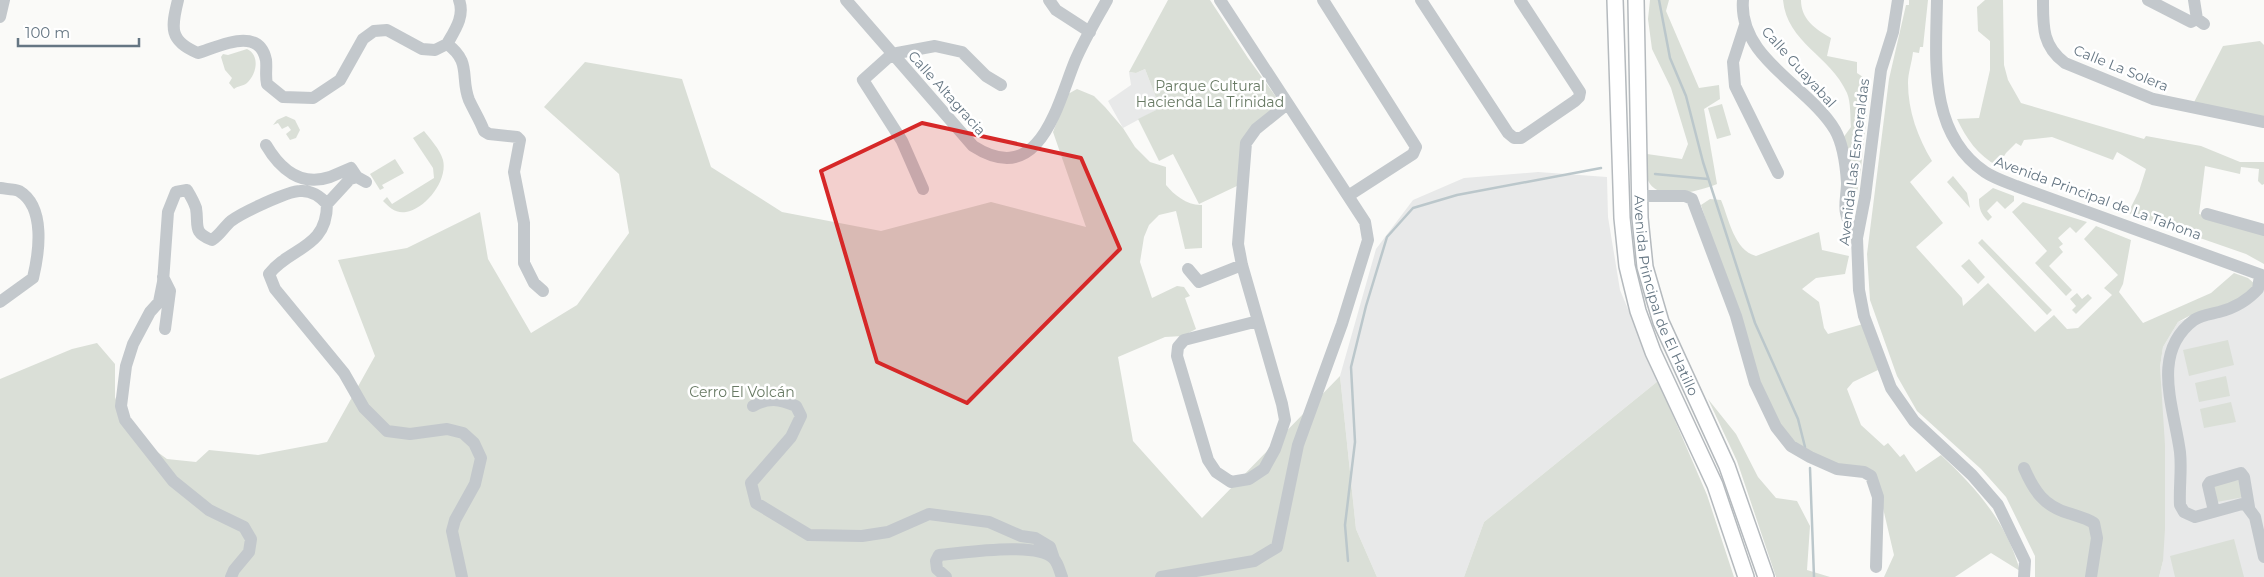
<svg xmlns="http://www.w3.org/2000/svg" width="2264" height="577" viewBox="0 0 2264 577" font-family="Montserrat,sans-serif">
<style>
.built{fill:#e8e9e9}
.green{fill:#dadfd7}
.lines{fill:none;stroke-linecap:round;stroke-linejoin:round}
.stream{stroke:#bbc7cb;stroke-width:2.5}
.major-casing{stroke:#b5babe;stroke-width:18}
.minor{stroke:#c3c8cc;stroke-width:12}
.major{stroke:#fff;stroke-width:15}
.marked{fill:#d62828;fill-opacity:0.2;stroke:#d62828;stroke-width:4;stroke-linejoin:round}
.labels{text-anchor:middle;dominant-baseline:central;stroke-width:5;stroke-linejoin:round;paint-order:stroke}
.street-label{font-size:14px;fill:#657683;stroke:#fff}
.park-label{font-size:14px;fill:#687a64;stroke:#fff}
</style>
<rect width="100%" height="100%" fill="#fafaf8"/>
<path class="built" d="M1145,69L1160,108L1123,128L1108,101L1131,85L1129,72L1136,73Z
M1538,172L1607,177L1608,217L1620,290L1658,381L1484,522L1464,577H1377L1356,529L1340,376L1376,249L1413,200L1464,178Z
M2264,288V577H2159L2163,561L2160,367L2163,347L2178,322Z"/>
<path class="green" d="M1168,0H1210L1248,58L1282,105L1247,133L1239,185L1199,204L1173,154L1159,161L1138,119L1160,108L1145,69L1136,73L1129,72Z
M1650,0H1669L1666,11L1699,88L1719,85L1720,99L1704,109L1717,184C1701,191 1653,204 1647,177C1646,170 1647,161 1647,154L1682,159L1688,144L1671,88L1652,49L1648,19Z
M1783,0H1801C1801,19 1815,29 1831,38L1827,56L1857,62V73L1866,79V83L1870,85L1861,168L1854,213L1846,211L1840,142L1851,127C1850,117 1851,102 1847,93C1830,55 1787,43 1783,0Z
M1909,0H1928L1923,47H1920L1919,53L1913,52C1912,62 1908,73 1908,83C1908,111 1918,138 1932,161L1910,182L1943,223L1916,247L1962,298L1963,306L1988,283L2035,332L2054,315L2067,329L2078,328L2112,295L2104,288L2118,275L2084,239L2096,226L2131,240L2123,284L2119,292L2143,323L2211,293L2234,273L2248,278L2256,285L2239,300L2189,316L2178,322L2163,347L2160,367L2165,445V529L2163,561L2159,577H2035V556L2006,497L1981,469L1917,411L1897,376L1870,300L1867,254L1889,79L1906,5H1909Z
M1985,0H2003L2004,65L2008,80L2021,103L2144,139L2146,136L2201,146L2240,162H2264V184L2262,185L2258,181L2259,169L2241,167L2240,174L2205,166L2199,214L2264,232V264L2246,254L2128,213L2139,191L2146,169L2117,152L2113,160L2052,137L2024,140L2021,146L2016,143L2006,153L1998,166C1978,156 1966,138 1957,119L1979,118L1990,70V41L1978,31L1977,7Z
M2260,41L2264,45V124L2191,108L2223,46Z
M247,49C260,55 257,74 247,83C242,87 239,85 234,89L229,83L232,78L225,70L221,57L223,54L228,55Z
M585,62L682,79L711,167L782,212L881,231L991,202L1086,227L1053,132L1068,94L1077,89L1094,96L1105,107L1123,128L1135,147L1150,162L1166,167V185C1174,195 1188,206 1202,205V248L1185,249L1176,211L1159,215L1149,225L1144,237L1140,262L1152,298L1177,286L1184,287L1190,296L1185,298L1196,329L1183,336L1165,337L1118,357L1133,441L1202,518L1340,376L1356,529L1377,577H0V379L72,349L97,343L115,364V397L126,429L167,459L196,462L209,450L258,455L327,442L375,356L338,260L407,248L480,212L488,259L531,333L577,305L629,233L619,174L544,107Z
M1722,104L1731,135L1717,139L1708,108Z
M286,116L295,120L300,130L296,138L290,140L286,134L291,130L288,126L282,129L278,123L273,125L277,120Z
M424,131C430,139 440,149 443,160C448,180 426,209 406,212C396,214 389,207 383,201L387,197L392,204L434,178L433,168L413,138Z
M395,159L404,173L382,185L384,188L380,190L370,174Z
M1953,176L1967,193L1970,208L1947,182Z
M1993,188L2014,196V201L2005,209L1997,201L1987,211L1992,217L1988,221C1981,214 1979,209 1979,199Z
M1710,199L1721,200C1729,219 1734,250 1756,256L1819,232L1822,250L1849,256L1845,274L1816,278L1802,289L1819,302L1824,328L1828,334L1863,324L1878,370L1853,382L1847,389L1861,425L1884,446L1888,443L1900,457L1904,454L1916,472L1941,455C1977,489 2007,523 2020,571L1991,553L1955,577H1884L1894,555L1875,474L1838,466L1793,442L1776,423L1760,386L1701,205Z
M2023,202L2087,222L2076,233L2070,227L2058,238L2063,244L2059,247L2063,252L2049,266L2072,290L2066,296L2035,263L2047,251L2012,212Z
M1982,239L2052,310L2047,315L1978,243Z
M1969,259L1985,277L1978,284L1961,266Z
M2077,293L2082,299L2088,294L2092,298L2076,314L2072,310L2076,306L2070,299Z
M2228,340L2234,365L2189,376L2183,350Z
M2226,376L2230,396L2199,402L2195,383Z
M1658,381L1707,495L1734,577H1464L1484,522Z
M1708,399L1736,434L1758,477L1776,498L1797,501L1810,526L1807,570L1830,577H1776L1737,461Z
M2231,402L2236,422L2204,428L2200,409Z
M2239,480L2244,497L2217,502L2212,488L2216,483Z
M2234,539L2244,577H2175L2170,556Z"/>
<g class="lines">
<path class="stream" d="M1659,0L1670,58L1686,96L1703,162L1755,323L1798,419L1805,447
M1655,174L1708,179
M1810,468L1814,577
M1348,561L1345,525L1355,442L1351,367L1366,306L1387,237L1413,208L1457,195L1601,168"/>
<g class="major-casing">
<g id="major">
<path d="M1615,0L1622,218L1627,266L1638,311L1653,352L1715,485L1746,577"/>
<path id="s1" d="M1636,0L1640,218L1645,267L1661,322L1727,466L1766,577"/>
</g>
</g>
<path class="minor" d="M178,0C171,28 169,41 198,53C220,46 259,26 266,60C267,68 265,76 267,84L283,97L313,98L340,80L363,39L374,31L387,30L422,49L435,50L447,44C472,62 460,77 469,100C474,111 480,120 484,131L489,134L517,137L520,140L514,172L524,223V263L534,283L543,291
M846,0L973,146C1040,189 1057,105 1075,61C1084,40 1096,20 1107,0
M1049,0L1056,10L1090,32
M1323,0L1416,147L1413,154L1348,196
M1421,0L1508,133L1514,138H1521L1575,101L1579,97L1580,92L1520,0
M1743,0C1738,58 1809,86 1835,130C1843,144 1846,167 1847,183C1847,193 1844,204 1846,213C1848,223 1852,230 1857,238
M1898,0L1893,32L1881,70L1865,197L1857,238L1859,290L1864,316L1891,388L1914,421L1972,475L1998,505L2025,561L2024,577
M1937,0C1936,60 1928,133 1985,172C1994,178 2006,182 2016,186L2264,276
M2043,0C2043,26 2042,46 2065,63L2153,99L2264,122
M2148,0L2191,22L2197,19L2204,24
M2194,0L2197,19
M0,17L4,0
M1745,25L1733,62L1735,86L1778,173
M447,44C455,30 465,16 459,0
M266,145C280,169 301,187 330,177C337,174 344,171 351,168L357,177
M0,188C5,189 14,189 19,191C46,207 39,253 33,278L0,302
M923,189L902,141L863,80L892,54L935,46L962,52L986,76L1001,85
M1640,196H1685L1692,199L1736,316L1755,383L1776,427L1791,446L1810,457L1837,469L1864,472L1871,476L1878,497L1876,567
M327,204L350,179L357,177L366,182
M2207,214L2264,230
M1188,269L1199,282L1242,265
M2260,275L2258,289C2247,301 2235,308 2219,312C2211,314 2201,315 2194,320C2150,353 2174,407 2180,452C2182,470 2179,487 2180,505L2184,512L2195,517L2242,504L2246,505L2255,517L2264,557
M163,277L170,291L165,329
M1258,321L1184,340L1178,347L1177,356L1208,460L1216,472L1231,482L1249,479L1264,469L1275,449L1285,420L1282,404L1242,265L1238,244L1246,143L1256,129L1287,104
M753,406C769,397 779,399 796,406L801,416L791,437L751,483L756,503L809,535L862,536L888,532L929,514L989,522L1021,536L1035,538L1050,547L1054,559
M2024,468C2034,491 2044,506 2068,513C2077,516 2086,518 2094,523L2097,538L2091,577
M2214,511L2208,485L2210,482L2241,473L2244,477L2249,507
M231,577L234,570L249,552L251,539L244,527L209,510L173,481L125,420L121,406L126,366L133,344L150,312L159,302L163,282L168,212L176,192L187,190C190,195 194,202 196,208C199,226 192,232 212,240C220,235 224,227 231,221C241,213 288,191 300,191C312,190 320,196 327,204C327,249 290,247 269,274L275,289L344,373L364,408L387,431L410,434L447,429L463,433L474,443L481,458L475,484L455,520L452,531L462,577
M946,577L937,569L936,561L939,555C963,553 1039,541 1054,559C1058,563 1060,572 1062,577
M1161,577L1254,561L1277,547L1298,445L1342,324L1368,240L1365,222L1220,0"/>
<use href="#major" class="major"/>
</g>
<path class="marked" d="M922,123L1081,158L1120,249L967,403L877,362L821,171Z"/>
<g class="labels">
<g class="street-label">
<text transform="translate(1799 67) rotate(48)">Calle Guayabal</text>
<text transform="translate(2121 68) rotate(22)">Calle La Solera</text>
<text transform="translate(947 93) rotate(48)">Calle Altagracia</text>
<text transform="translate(1854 162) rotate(-83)">Avenida Las Esmeraldas</text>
<text transform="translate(2098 198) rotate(20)">Avenida Principal de La Tahona</text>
<text stroke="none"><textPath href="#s1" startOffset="300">Avenida Principal de El Hatillo</textPath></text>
</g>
<g class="park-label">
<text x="1210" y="86">Parque Cultural<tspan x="1210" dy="16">Hacienda La Trinidad</tspan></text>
<text x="742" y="392">Cerro El Volcán</text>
</g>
</g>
<path d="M18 38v8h121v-8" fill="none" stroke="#657683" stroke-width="2.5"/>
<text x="25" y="38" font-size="15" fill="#657683" stroke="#ffffff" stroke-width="4" paint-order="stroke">100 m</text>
</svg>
